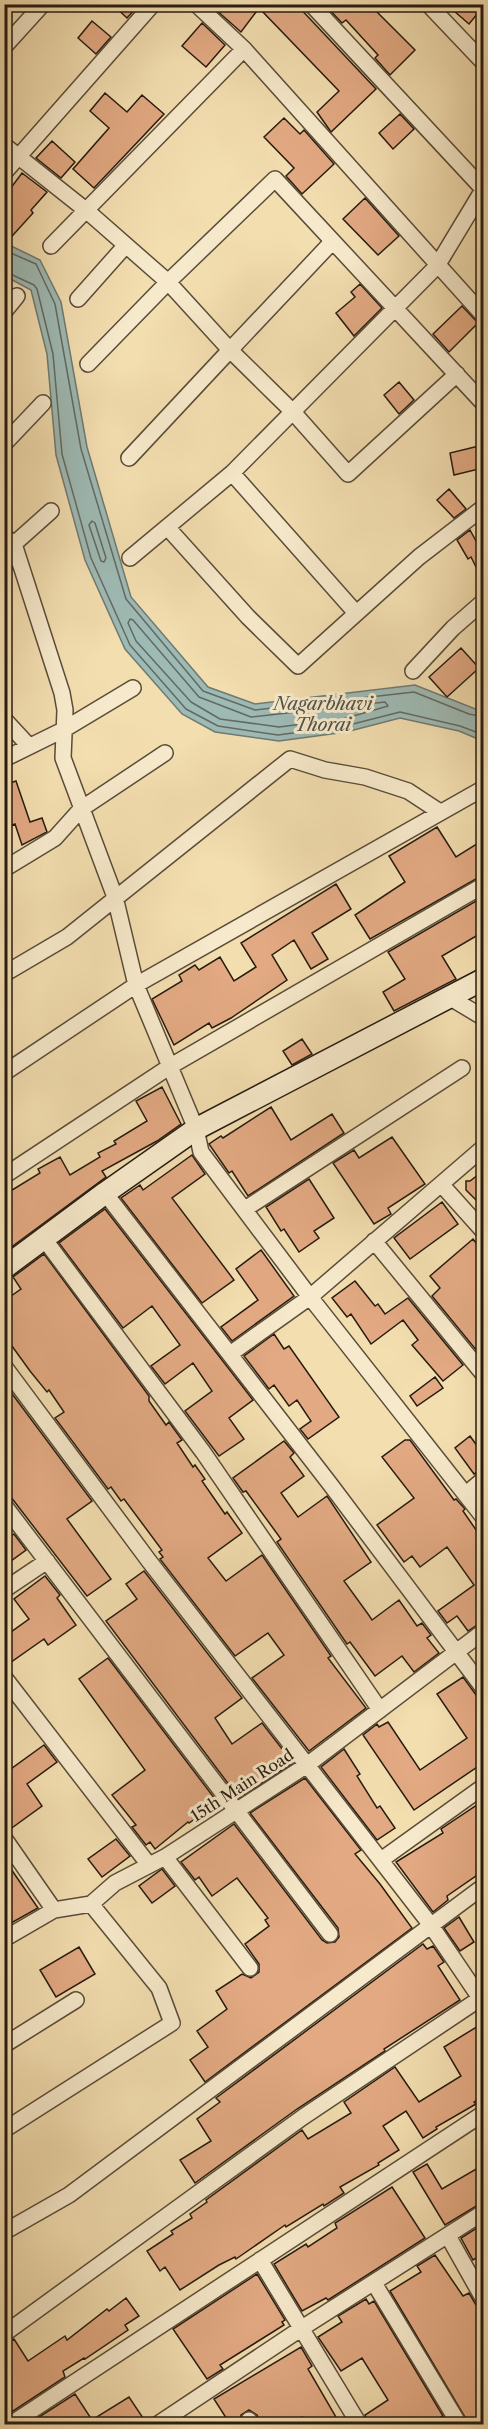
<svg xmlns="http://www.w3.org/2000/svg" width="488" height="2429" viewBox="0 0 488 2429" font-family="'Libre Caslon Text',serif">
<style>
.water{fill:#9ebab5;stroke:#6e7a73;stroke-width:1.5}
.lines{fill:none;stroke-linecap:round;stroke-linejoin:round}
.shore{stroke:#626a62;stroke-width:1.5}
.building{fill:#e2a982;stroke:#261b10;stroke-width:1.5}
.street-casing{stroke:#594c38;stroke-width:18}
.secondary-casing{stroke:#261b10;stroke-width:24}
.street{stroke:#f7eacc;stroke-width:15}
.secondary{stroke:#f7eacc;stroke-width:21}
.labels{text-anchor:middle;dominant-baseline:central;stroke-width:6;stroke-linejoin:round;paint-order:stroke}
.street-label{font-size:16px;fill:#261b10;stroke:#f7eacc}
.water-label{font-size:18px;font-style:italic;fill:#50534a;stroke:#f7eacc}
</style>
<rect width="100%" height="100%" fill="#f3deb0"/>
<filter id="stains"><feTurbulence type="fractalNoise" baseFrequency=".00333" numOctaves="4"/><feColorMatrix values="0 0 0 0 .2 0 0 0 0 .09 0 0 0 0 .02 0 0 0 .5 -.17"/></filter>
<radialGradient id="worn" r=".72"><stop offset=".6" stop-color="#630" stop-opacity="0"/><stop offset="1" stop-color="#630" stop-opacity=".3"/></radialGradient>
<path class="water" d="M5,243L40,260L61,302L87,447L131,597L208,687L255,704L415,685L483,712V741L459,731L400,718L346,732L279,741L215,732L182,714L125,649L85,560L56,455L47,354L31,290L5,276Z"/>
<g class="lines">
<path class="shore" d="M4,250L36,264L55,304L81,449L126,599L203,691L255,710L414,692L469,714L484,717
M4,271L34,285L37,289L53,354L62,454L91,558L130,645L186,709L218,726L278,735L345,726L400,712L460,726L484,735
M92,521L95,523L106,558L104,562L101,561L89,525Z
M130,619L133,620L199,697L251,717L385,702L388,706L343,719L279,727L220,719L191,702L136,641L128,623Z"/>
</g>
<path class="building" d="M112,4H140L127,18Z
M219,4H296L376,89L331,132L317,112L339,91L259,8L241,32L215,9Z
M331,4H369L415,50L390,75L375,58L378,55L346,20L342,23L327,7Z
M446,4H483V7L469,24Z
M92,21L111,37L96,54L78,38Z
M202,23L225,45L206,67L182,46Z
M105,93L127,112L142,95L164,114L94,188L73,169L109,128L90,111Z
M400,114L414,129L393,149L379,133Z
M284,118L300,134L304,130L334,164L302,194L286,176L294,168L264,137Z
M52,141L75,162L61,178L36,158Z
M22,173L47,192L31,210L33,213L4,245V197Z
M365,198L399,236L378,255L343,219Z
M360,284L382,308L354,336L336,313L355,297L351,292Z
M462,306L478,323L449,352L433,334Z
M399,382L414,400L399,414L384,395Z
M483,445V468L454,475L450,453Z
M449,489L466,509L454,518L437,500Z
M470,530L483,554V581L471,557L468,559L457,540Z
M461,648L479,668L447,697L429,677Z
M16,781L30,822L42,818L47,832L22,845L15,824L4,828V785Z
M437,827L456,857L483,840V875L370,939L355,915L405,882L389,856Z
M336,884L351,909L312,933L328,959L311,969L294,940L272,955L287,980L231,1018L212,1028L209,1023L174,1045L152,999L182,981L179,975L195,965L199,970L220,957L234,981L256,967L241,943Z
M483,897V932L442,956L456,979L394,1011L383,992L405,979L388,952Z
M302,1039L312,1054L292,1065L283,1051Z
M162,1087L181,1124L157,1141L102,1171L106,1177L10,1248L4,1238V1195L40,1173L38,1169L60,1157L70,1175L100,1157L98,1153L116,1144L114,1141L147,1121L136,1101Z
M271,1107L291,1140L332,1114L344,1133L248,1196L232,1171L229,1173L209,1144L221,1136L223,1138Z
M392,1137L425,1184L388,1208L391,1214L374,1224L333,1163L354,1150L359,1158Z
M192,1155L205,1174L172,1198L234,1280L202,1303L121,1198L140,1185L143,1190Z
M483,1171V1207L466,1190V1181H470Z
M309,1179L334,1218L314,1231L319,1238L299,1252L284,1229L281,1231L266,1207Z
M442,1202L458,1224L410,1259L394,1238Z
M105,1209L253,1400L229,1418L244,1439L219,1456L185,1411L212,1391L193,1363L165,1384L151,1366L180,1345L152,1306L123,1328L59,1243Z
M473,1239L483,1252V1345L477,1351L432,1296L440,1288L430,1276Z
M261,1250L294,1296L232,1341L221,1327L258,1300L236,1269Z
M44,1254L149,1396V1401L166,1425L169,1422L182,1440L177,1443L193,1467L195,1465L205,1479L202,1481L225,1514L227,1512L242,1533L208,1558L226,1581L262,1555L331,1656L328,1658L366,1708L309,1751L252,1678L284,1655L268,1633L235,1656L160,1559L163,1557L159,1552L162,1550L124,1499L121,1501L111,1487L108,1489L55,1418L64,1412L49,1390L47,1392L30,1371L4,1335V1301L21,1289L13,1277Z
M355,1281L375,1306L378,1304L385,1314L408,1298L463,1365L443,1381L412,1345L418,1340L403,1320L371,1344L351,1314L347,1317L332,1298Z
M274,1334L284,1349L289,1346L339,1417L308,1439L300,1429L311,1421L297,1400L289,1406L274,1385L269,1389L244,1356Z
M435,1377L443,1388L417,1406L410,1396Z
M4,1383L92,1501L67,1519L111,1579L87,1596L4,1488Z
M470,1436L483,1454V1469L474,1474L455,1448Z
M405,1440H410L454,1500L456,1499L465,1509L463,1511L483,1540V1621L468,1631L457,1616L447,1623L438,1611L474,1585L447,1547L420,1567L412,1556L404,1562L377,1525L414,1498L382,1457Z
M284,1441L294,1453L290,1457L304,1476L281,1493L298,1517L327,1496L371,1562L344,1581L368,1614L372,1620L399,1600L417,1626L422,1623L431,1635L427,1638L439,1653L414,1672L402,1656L375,1676L350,1642L347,1644L277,1542L281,1539L246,1491L243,1492L233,1478Z
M14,1534L26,1550L4,1566V1541Z
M144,1571L242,1698L215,1718L232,1744L262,1723L293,1763L239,1798L106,1621L137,1599L126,1584Z
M45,1576L60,1595L57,1598L76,1625L48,1645L44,1639L4,1667V1637L29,1619L14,1599Z
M108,1658L218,1803L189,1823L188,1822L155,1849L150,1842L146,1845L132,1827L136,1825L112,1795L145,1770L79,1679Z
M463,1677L476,1695L483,1699V1763L414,1810L363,1735L377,1724L379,1727L388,1722L420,1770L467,1738L437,1694Z
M44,1745L57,1762L27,1784L42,1806L9,1830L4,1828V1774Z
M344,1749L360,1774L357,1776L377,1808L380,1806L395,1828L377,1840L321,1767Z
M305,1778L361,1850L355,1854L380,1884L412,1928L205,2082L190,2060L208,2047L197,2031L227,2009L216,1991L242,1974L251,1978L259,1972V1964L245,1944L269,1926L265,1920L268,1918L237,1878L212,1896L199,1877L195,1880L181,1862L234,1824L322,1940L327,1943L335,1942L339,1937L338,1928L250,1813Z
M483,1801V1871L447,1896L448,1900L433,1912L396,1862L443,1833L441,1829Z
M116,1839L130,1856L102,1877L88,1859Z
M4,1859L38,1908L4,1927Z
M162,1869L175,1886L152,1903L139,1886Z
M459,1917L474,1942L460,1951L444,1928Z
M423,1944L427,1949L433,1946L444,1962L438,1966L460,2000L384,2049L385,2051L297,2109L195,2183L180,2160L211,2141L197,2119L220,2102L216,2098Z
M79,1947L95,1974L56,1997L40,1970Z
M483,2023V2096L474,2102L476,2104L436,2127L437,2129L423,2138L406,2111L383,2126L399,2150L378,2163L379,2165L340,2187L344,2193L324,2206L323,2204L286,2227L285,2225L236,2259L235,2257L219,2265L180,2290L165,2267L160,2271L147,2251L173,2234L171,2231L192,2218L190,2214L207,2202L206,2200L302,2130L308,2139L351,2113L344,2102L395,2067L419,2102L461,2076L444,2047Z
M427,2164L442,2189L483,2165V2202L445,2225L413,2172Z
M392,2187L425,2238L328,2300L326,2298L302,2311L274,2264L306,2244L308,2247L337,2228L335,2223Z
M483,2224V2254L473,2260L461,2238Z
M435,2255L463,2296L469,2293L476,2305L483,2310V2418L473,2424H469L390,2291L421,2272L417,2266Z
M257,2274L285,2320L282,2322L284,2325L220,2365L223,2369L207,2379L173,2329Z
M126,2298L139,2316L125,2325L128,2330L85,2359L84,2358L63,2371L65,2377L4,2417V2344L14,2339L28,2361L65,2336L67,2340L107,2309L109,2311Z
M366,2299L369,2304L374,2301L443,2416L428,2424H369L365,2415L388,2400L362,2358L341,2371L318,2337L342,2322L338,2316Z
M301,2347L312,2366L308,2369L340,2424H306L302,2417L290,2424H261L257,2415L249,2410L241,2415L240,2424H230L214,2399Z
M75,2394L92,2420L129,2397L147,2424H28Z"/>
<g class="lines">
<g class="street-casing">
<path id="street" d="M196,4L244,49L484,316
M311,4L484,190
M428,4L484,63
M4,47L43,4
M4,145L87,211L168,282L230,350L332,242
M4,173L153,4
M51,246L244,49
M78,299L126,245
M4,312L17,296
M88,364L168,282L275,179L484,404
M4,444L43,403
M129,458L230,350L293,412L348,474L457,374
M232,473L356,613
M167,527L248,617L298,666L419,557L484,507
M4,536L14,544L51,511
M130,558L232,473L437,266L484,188
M4,566L14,544L62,693L65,710L63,758L115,897L136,985L196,1129L201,1152L310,1297L484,1518
M413,671L453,628L484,601
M4,719L29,746
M4,759L63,730L133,688
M4,869L55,838L81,809L165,753
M4,974L67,937L290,759L325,770L365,777L408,791L440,812
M449,997L484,1018
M4,1073L136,985L484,788
M4,1176L169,1067L484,885
M441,1184L484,1232
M105,1193L330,1484L484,1689
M245,1209L462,1068
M45,1240L203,1452L380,1710
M374,1241L484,1375
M230,1354L310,1297L484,1147
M4,1366L149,1561L430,1924L480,1998
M466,1494L484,1479
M4,1505L330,1934
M4,1590L47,1561
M4,1677L149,1865
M4,1838L54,1910
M165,1857L250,1968
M381,1860L484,1786
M4,1939L54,1910L91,1904L115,1883L165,1857L307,1765L484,1631
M4,2045L76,2000
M4,2130L172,2023L159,1988L91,1904
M4,2232L69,2195L484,1886
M448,2236L484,2300
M260,2260L359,2424
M374,2283L459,2424
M4,2334L303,2117L484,1996
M249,2420L251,2424
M11,2424L484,2113
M158,2424L302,2328L484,2212"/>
</g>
<g class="secondary-casing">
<path id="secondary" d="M4,1268L105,1193L196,1129L484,979"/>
</g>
<use href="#street" class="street"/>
<use href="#secondary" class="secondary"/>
</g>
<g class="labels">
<g class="street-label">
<text transform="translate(242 1785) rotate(-33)">15th Main Road</text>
</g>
<g class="water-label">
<text x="323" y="704">Nagarbhavi<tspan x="323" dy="21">Thorai</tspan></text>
</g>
</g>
<rect width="488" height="2429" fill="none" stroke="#f3deb0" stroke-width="24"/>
<rect x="6" y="6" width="476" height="2417" fill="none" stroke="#261b10" stroke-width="3"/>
<rect x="12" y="12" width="464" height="2405" fill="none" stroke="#261b10" stroke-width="1.5"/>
<rect width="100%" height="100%" filter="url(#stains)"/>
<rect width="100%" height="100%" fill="url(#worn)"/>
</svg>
